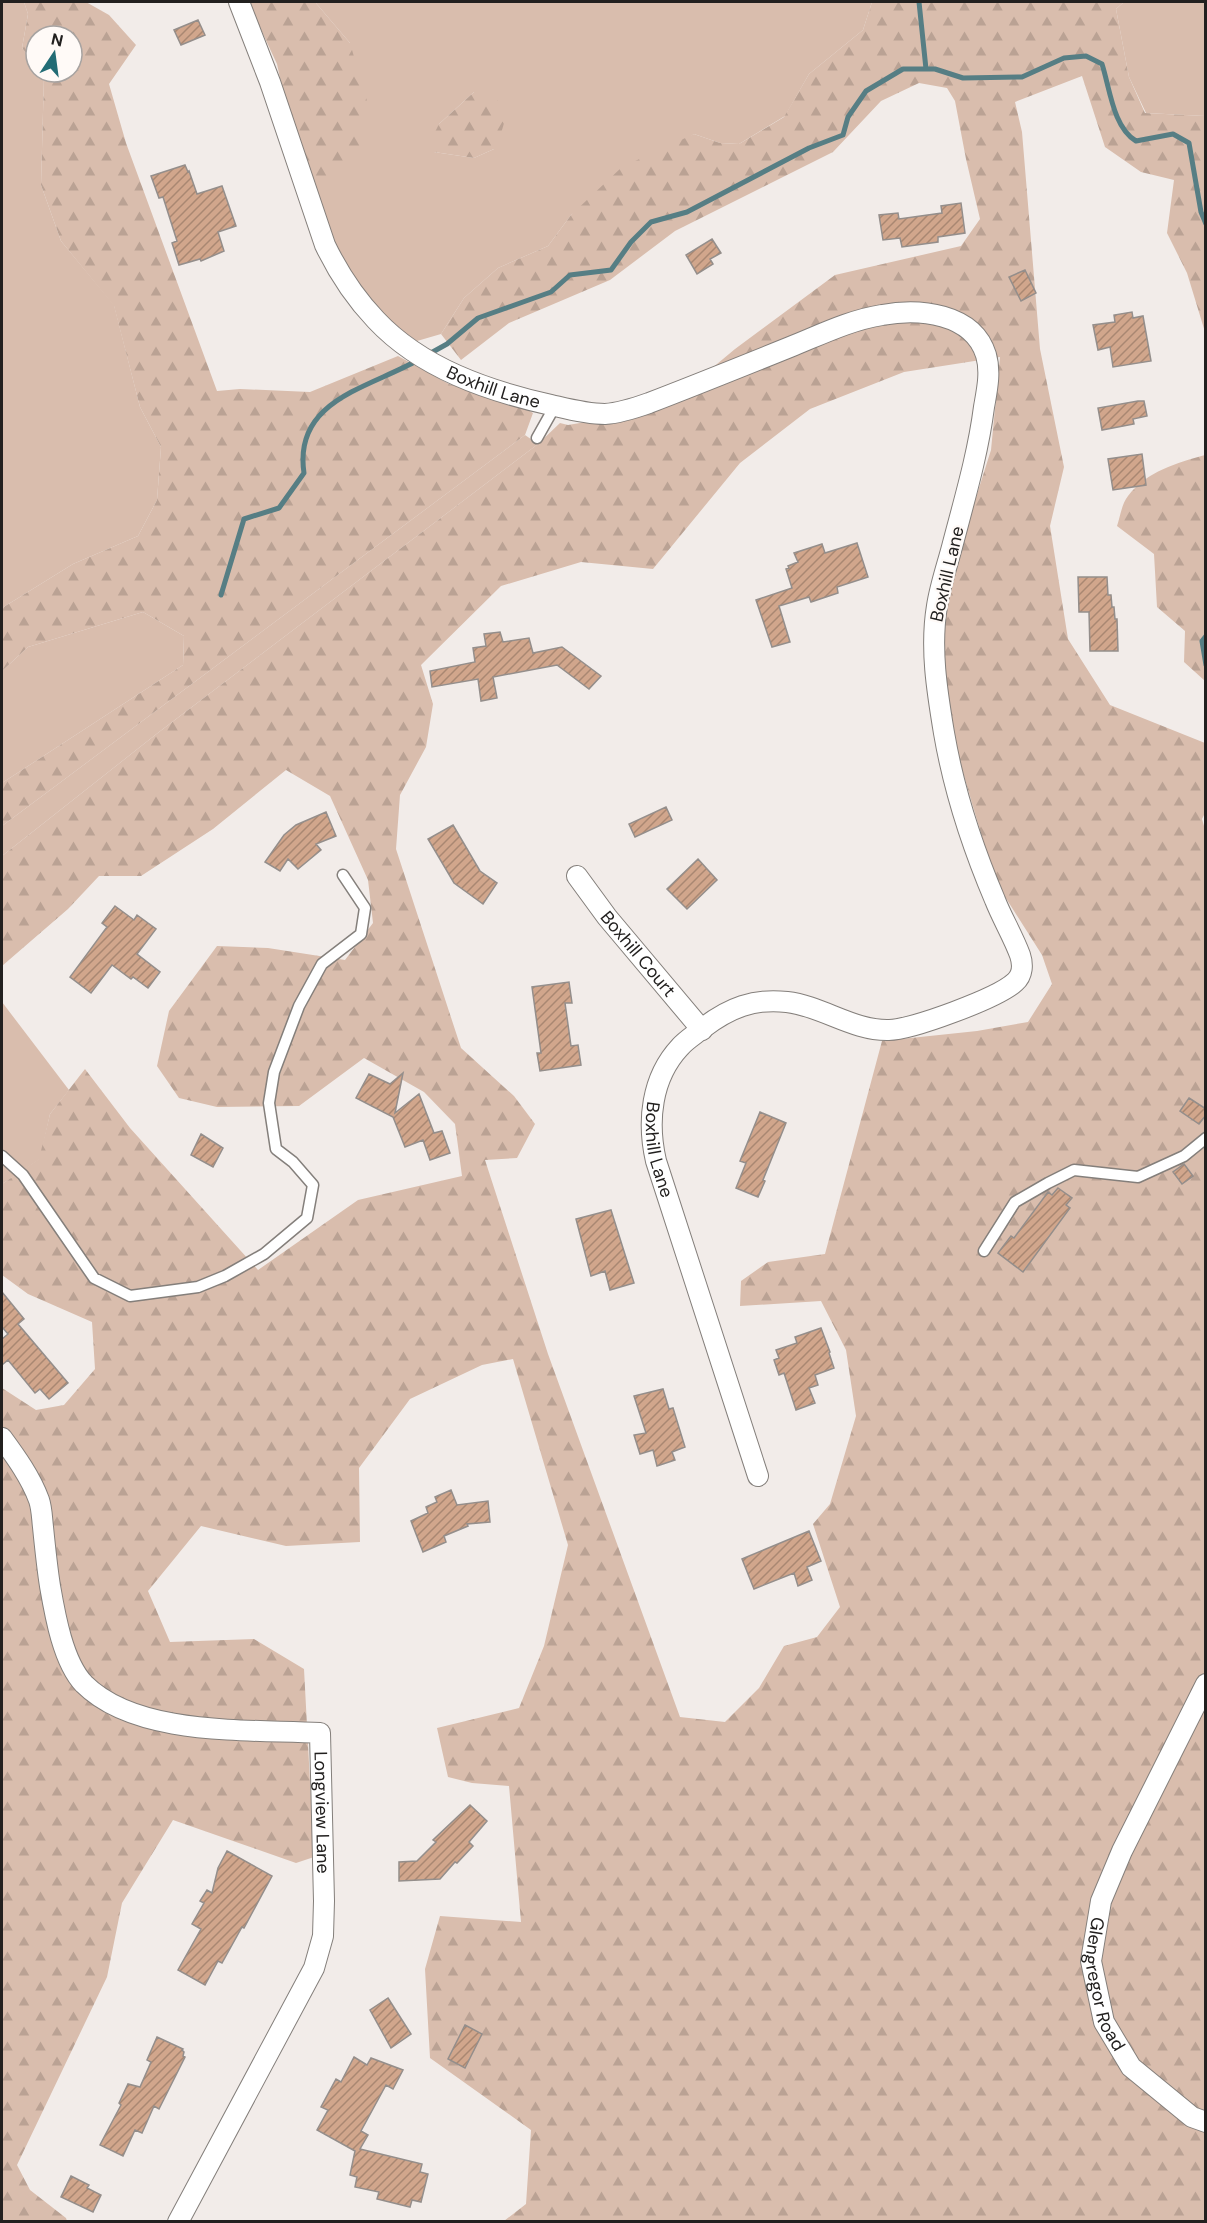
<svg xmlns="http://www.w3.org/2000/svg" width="1207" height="2223" viewBox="0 0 1207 2223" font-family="'DM Sans',sans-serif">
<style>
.green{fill:#d9bdad;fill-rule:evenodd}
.forest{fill:url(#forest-firs);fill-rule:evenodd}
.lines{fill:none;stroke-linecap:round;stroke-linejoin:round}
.stream{stroke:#567e84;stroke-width:5}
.building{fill:url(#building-hatch);stroke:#948e8b;stroke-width:1.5}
.lane-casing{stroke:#847f7b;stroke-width:13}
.street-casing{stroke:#847f7b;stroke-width:22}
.lane{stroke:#fff;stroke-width:10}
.street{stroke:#fff;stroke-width:20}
.labels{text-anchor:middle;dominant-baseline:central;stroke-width:4.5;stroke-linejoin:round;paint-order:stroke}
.street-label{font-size:18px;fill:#22201f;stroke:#fffaf7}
</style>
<defs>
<pattern id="forest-firs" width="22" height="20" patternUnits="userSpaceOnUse" patternTransform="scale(1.5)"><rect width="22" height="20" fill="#d9bdad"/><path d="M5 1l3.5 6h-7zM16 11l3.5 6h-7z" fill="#baa294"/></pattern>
<pattern id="building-hatch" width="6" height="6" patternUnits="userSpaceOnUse" patternTransform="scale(1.5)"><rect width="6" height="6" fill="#d1a68c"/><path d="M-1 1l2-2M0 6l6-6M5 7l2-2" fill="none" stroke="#a98772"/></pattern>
</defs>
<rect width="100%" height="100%" fill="#f2ece9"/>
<path class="green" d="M2,2H24L28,14L22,48L36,65V72H42L44,76L41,185L61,241L114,305L140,407L161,447L157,500L138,536L73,564L2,608Z
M315,2H872L863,30L809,74L785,116L739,144L720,143L694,134L571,215L548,246L498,268L464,298L441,334L417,341L382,317L346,274L315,199L350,43ZM474,92L494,149L474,158L434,152L439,124Z
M1124,2H1205V116L1146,113L1129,77L1116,9Z
M525,435L538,444L159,732L2,856V826Z
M143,612L184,636L183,665L2,783V671L28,647Z
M2,1002L69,1090L50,1114L40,1159L2,1184Z"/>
<path class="forest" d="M24,2H86L109,15L136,45L109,84L126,143L217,391L240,389L310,392L398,356L449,384L518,404L533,413L525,435L2,826V783L183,665L184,636L143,612L28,647L2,671V608L73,564L138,536L157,500L161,447L140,407L114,306L61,241L41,185L44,76L42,72H72V36H36V65L22,48L28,14Z
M248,2H315L350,43L367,101L363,149L315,199L291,130L277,64Z
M872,2H1124L1116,9L1129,77L1145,113L1205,116V332L1187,273L1167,233L1174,180L1141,172L1105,147L1082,76L1015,102L1022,132L1040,349L1064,467L1050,526L1068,639L1110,705L1205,743L1206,811L1202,819L1206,833L1205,2221H504L526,2204L531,2130L430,2058L425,1969L440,1916L521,1922L509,1786L472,1783L448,1777L437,1728L519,1708L544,1646L568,1545L513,1359L482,1365L410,1399L359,1468L360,1542L286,1546L201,1526L148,1591L170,1642L254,1639L304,1669L314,1857L296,1863L173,1820L122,1903L107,1977L17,2165L30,2190L66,2218L67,2221H2V1388L36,1410L64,1405L95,1369L92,1322L28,1294L2,1275V1184L39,1159L50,1114L85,1069L130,1128L258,1270L358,1200L462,1176L455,1124L424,1092L364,1058L299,1106L217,1107L179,1098L157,1066L169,1011L217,946L268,948L345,960L373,923L368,880L330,796L286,770L213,829L141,876H99L68,909L2,966V856L159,732L538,444L560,423L568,425L663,409L735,349L835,275L961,246L980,219L966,159L955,101L947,88L919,83L881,101L833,152L675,231L610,280L509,323L461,360L441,334L464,298L498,268L548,246L571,215L622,167L694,134L720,143L739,144L784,117L809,74L863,30ZM1000,357L991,450L947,589L941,643L951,732L995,881L1042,955L1052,984L1028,1022L977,1031L882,1041L825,1254L768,1262L741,1281L740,1306L821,1301L846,1350L856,1416L830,1504L813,1524L840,1607L817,1637L784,1646L759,1688L725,1722L680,1717L548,1354L485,1160L517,1158L535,1124L514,1096L461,1048L396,849L400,795L426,747L433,704L421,665L501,586L581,562L653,569L740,463L810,409L904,372Z
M474,92C515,99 508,119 494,149L474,158L434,152V134L439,124Z
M1205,455V681L1184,662L1185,631L1157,607L1154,554L1117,526C1120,517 1122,503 1128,496C1147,471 1177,463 1205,455Z"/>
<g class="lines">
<path class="stream" d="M919,2L926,69
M429,354L447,344L478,318L551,292L570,275L611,270L631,242L651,222L687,212L809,148L843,135L848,117L866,91L903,69H935L963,78L1022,77L1064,58L1086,56L1102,64C1110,89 1113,127 1136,141L1173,134L1189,143L1201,212L1206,224
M221,595L244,519L279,508L304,473C293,400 369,388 418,360
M1206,636L1202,641L1206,665"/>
</g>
<path class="building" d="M198,20L205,35L181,45L174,30Z
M185,165L188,172L189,171L197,194L222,186L236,226L218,232L224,251L201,261L200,259L179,265L172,243L177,241L163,197L159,198L151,176Z
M961,203L965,233L938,237V242L902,247L900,238L883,240L879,215L898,213L899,219L942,213L941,206Z
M712,239L721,253L710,259L713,264L697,274L686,255Z
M1025,270L1036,293L1021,301L1009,277Z
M1132,312L1133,318L1143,316L1151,361L1113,367L1110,347L1098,350L1093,325L1115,322L1114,315Z
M1138,401H1144L1147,416L1133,419L1134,424L1102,430L1098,408Z
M1142,454L1146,485L1113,490L1108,459Z
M857,543L868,577L837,587L838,593L811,602L809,597L779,606L790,642L772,647L756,600L792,588L786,569L789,568L788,566L798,562L794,553L822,544L825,553Z
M1078,577H1107L1108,595H1111L1112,607H1114L1115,619H1117L1118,651H1090L1089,612H1079Z
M500,632L503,642L529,638L533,653L562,647L601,676L589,689L557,665L493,677L497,698L481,701L478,679L432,687L430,671L475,662L473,648L486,646L484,634Z
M666,807L672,820L635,837L629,824Z
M326,812L336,836L316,844L321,850L298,869L288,859L280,871L265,862L284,835L296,825Z
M453,825L480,871L497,883L483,904L454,883L428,839Z
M698,859L717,880L687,909L667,889Z
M115,906L134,920L137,915L156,929L137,954L160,972L148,988L133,977L131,979L112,965L91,993L70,977L107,927L102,923Z
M569,982L572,1003H565L571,1046L578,1045L581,1065L540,1071L537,1053H541L532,987Z
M403,1073L395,1113L419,1094L434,1133L442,1131L450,1153L430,1160L423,1140L405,1147L393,1117L356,1098L369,1074L390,1084Z
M1189,1098L1206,1109V1115L1199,1124L1180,1111Z
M760,1112L786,1123L763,1180L765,1181L758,1197L736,1188L746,1163L740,1161Z
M201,1134L223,1148L213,1167L191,1155Z
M1184,1164L1193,1176L1182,1184L1173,1172Z
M1058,1188L1072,1198L1066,1205L1070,1208L1023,1272L998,1253L1011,1236L1014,1238L1048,1192L1052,1195Z
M611,1210L634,1283L610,1290L605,1271L591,1276L576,1219Z
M2,1292L24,1319L18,1324L68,1383L49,1399L40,1389L35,1393L8,1360L2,1365V1339L8,1334L2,1327Z
M821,1328L830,1352L829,1353L834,1368L815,1375L818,1385L809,1388L815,1403L796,1410L784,1373L779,1375L774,1360L779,1358L776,1350L797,1343L795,1337Z
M663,1389L669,1409L673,1408L685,1447L672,1452L675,1460L657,1466L653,1450L640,1454L634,1435L646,1433L634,1396Z
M451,1490L457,1505L488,1501L490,1522L467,1524L468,1526L444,1536L446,1542L423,1552L411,1521L428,1513L426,1507L437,1502L435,1497Z
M809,1531L821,1561L807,1567L812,1580L798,1586L794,1573L754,1589L742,1559Z
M470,1805L487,1821L469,1842L473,1846L457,1863L455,1862L440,1879L399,1881V1862L417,1861L436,1842L433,1840Z
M227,1851L272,1876L244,1928L242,1927L222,1963L218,1961L205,1985L178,1970L201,1929L192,1924L204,1903L200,1901L207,1890L212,1893L218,1868Z
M388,1998L411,2034L391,2048L370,2010Z
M465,2025L482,2034L465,2068L448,2059Z
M157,2037L183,2049L182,2050L184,2052L183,2056L185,2057L159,2109L154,2106L142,2133L135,2130L123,2156L100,2145L121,2105L119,2103L128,2084L140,2087L151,2062L147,2060Z
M354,2057L367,2065L371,2058L403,2070L393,2089L386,2085L361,2131L368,2135L360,2149L422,2164L420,2172L428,2174L421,2202L412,2200L410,2207L377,2199L379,2192L355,2187L357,2177L350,2175L355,2151L317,2130L328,2110L321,2107L336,2079L341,2082Z
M71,2176L89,2185L87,2188L101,2195L93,2212L61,2197Z"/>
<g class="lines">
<g class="lane-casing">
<path id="lane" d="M537,438L555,406
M2,1156L23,1175L94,1278L130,1296L198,1287L225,1276L264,1254L307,1218L313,1185L293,1162L276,1149L269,1103L274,1072L299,1006L322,964L361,934L365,908L343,875
M984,1251L1015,1202L1048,1183L1074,1170L1138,1177L1184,1156L1206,1138"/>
</g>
<g class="street-casing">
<g id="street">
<path id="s1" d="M239,2L270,82L325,245C338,272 355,298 376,320C421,368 488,391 551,405C568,409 586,414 605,414C620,413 635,408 649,403C696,385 743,366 790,347C820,335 850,320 882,315C919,308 973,313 986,355C991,372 987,390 984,407C978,454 964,501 952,547C947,566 940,586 937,606C930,648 937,691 944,733C954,791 972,846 995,900C1002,918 1013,936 1020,955C1023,964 1023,975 1015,982C998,998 911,1030 889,1030C853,1031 822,1006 787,1002C754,998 729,1008 703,1028C696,1034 686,1040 680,1047C651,1078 647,1122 656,1161L758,1476"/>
<path id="s2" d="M577,876L607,917L702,1030"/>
<path id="s3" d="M2,1438C16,1457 31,1478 39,1500C42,1509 42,1519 43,1527C45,1547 47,1567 50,1586C55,1615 63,1662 84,1684C137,1737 250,1729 320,1733L324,1901L323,1936L314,1968L178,2222"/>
<path id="s4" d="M1206,1684L1122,1851L1101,1901L1091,1961L1104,2022L1131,2067L1192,2117L1206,2122"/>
</g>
</g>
<use href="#lane" class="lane"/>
<use href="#street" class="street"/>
</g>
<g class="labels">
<g class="street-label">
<text stroke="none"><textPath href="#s1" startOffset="486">Boxhill Lane</textPath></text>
<text transform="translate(947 574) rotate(-77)">Boxhill Lane</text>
<text stroke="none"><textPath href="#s2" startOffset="99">Boxhill Court</textPath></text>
<text stroke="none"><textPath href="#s1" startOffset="2140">Boxhill Lane</textPath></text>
<text stroke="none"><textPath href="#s3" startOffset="590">Longview Lane</textPath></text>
<text stroke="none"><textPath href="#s4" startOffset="327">Glengregor Road</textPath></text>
</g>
</g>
<rect width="1207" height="2223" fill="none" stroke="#22201f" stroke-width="6"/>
<g transform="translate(54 54) rotate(13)"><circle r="28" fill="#fffaf7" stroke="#a7a3a1" stroke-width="1.5"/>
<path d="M0-4.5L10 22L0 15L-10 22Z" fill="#226c75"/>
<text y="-9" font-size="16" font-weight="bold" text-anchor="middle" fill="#22201f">N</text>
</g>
</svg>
